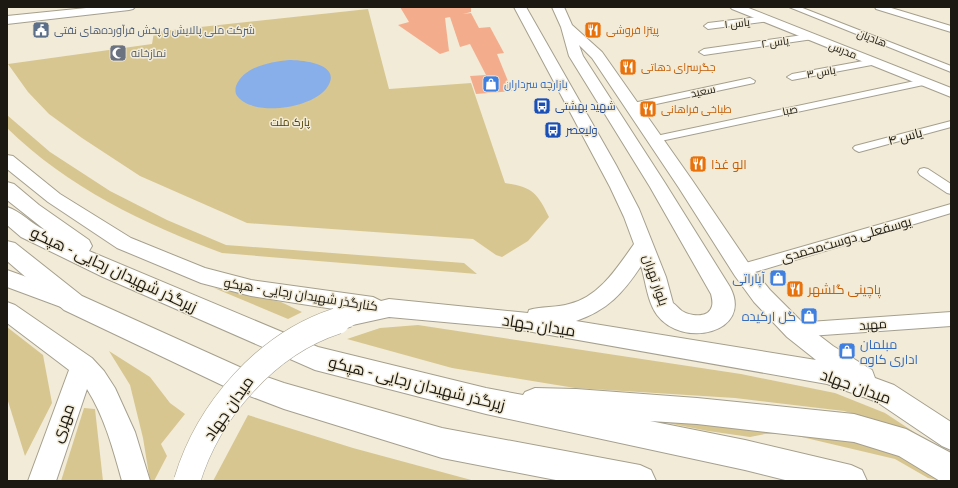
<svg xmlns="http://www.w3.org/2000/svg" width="958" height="488" viewBox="0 0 958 488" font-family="Ubuntu,Cairo,sans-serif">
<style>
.green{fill:#d8c691}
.water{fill:#89afea}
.building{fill:#f4ad8c}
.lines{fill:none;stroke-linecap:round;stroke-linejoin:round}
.street-casing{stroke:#a59f8d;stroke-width:2}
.secondary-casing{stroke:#a59f8d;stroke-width:2}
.primary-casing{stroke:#a59f8d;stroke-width:2}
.street{fill:#fff;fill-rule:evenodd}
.secondary{fill:#fff;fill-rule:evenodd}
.primary{fill:#fff;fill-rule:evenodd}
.secondary-bridge-far1-casing{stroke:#a59f8d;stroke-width:22;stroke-linecap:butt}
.secondary-bridge-casing{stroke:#a59f8d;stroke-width:27;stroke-linecap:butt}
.secondary-bridge-far1{stroke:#fff;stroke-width:20}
.secondary-bridge{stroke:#fff;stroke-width:26}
.labels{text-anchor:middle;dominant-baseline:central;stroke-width:3;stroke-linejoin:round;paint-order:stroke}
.far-street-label{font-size:11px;fill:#1b1912;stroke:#f2ebd8}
.far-service-label{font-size:11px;fill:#4e5e75;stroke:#f2ebd8;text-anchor:start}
.far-food-label{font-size:11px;fill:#c56008;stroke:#f2ebd8;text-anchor:start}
.far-worship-label{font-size:11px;fill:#5b616d;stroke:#f2ebd8;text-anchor:start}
.far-shop-label{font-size:11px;fill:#366cbe;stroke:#f2ebd8;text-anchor:start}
.far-transit-label{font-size:11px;fill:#164399;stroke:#f2ebd8;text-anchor:start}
.far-park-label{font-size:11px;fill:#4e3e01;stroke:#f2ebd8}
.street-label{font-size:13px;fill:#1b1912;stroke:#f2ebd8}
.food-label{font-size:13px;fill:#c56008;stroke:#f2ebd8;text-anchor:start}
.shop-label{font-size:13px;fill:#366cbe;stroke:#f2ebd8;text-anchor:end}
.near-street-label{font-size:16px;fill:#1b1912;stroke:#f2ebd8}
</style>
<rect width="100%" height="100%" fill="#f2ebd8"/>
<path class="green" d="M368,9L389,89L471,83L505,183C532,187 537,192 549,217L528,241L502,257L496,255L473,239L247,223L140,176L82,138L49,114L28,92L8,64L152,44L154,32Z
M7,115L50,152L110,191L167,220L226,245L464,263L477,274L222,253C144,224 67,187 7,128Z
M214,288L281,302L302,312L288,319Z
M418,325L741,374L835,393L885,413L949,455L892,425L844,411L735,398L575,388L452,368L347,339L380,328Z
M7,327L43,355L52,403L25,456L7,398Z
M109,351L150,377L170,403L185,414L161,444L167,456L154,481H150L143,438L130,385Z
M84,408L95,409L103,481H61Z
M248,415L353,448L475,481H213Z
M637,417L876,442L941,481L928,478L895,459L789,434H765L750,437L708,431Z"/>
<path class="water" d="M289,60C303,60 345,64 326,89C311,108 255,117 238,97C235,94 235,89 236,86C244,66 271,62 289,60Z"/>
<path class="building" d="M400,7H471V12L463,14L471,13L479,28L490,27L504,53L497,54L512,91L476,94L470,76L486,75L470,44L460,47L450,17L445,18L449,51L440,54L398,25L409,22Z"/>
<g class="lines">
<g class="street-casing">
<path id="street" d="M789,7H800L951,66V72Z
M875,7H888L951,26V32L876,9Z
M767,16L770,17L771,19L770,21L708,29L704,26L708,23Z
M810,34L813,35L814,37L813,39L704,55L699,52L704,49Z
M874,59L877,60L879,62L877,64L792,80L787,77L792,74Z
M750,78L755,81L754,83L633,109L628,106L633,103Z
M924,79L929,82L928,84L656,142L652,141L650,139L652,137L656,136Z
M951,121V127L859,152L855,150L853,148L855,146Z
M924,168L928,169L951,184V194L947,193L920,175L918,172L920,169Z
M951,204V213L742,276L737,274L735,270L737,266L742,264Z
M951,312V326L795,337L789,335L787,330L789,325L795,323Z"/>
</g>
<g class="secondary-casing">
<path id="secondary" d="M96,7H135L133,9L129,10L7,24V16Z
M514,7H526L616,165L639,209L666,277L673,303C676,305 679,309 682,311C690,316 709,319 712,306C713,302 712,298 711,294L650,187L569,56L561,27L552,7H564L572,25L602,52L692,180L749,264L770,290L803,323L833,346L872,370L875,378L894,385L951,422V450L942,446L877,402L827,384L510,328L389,317L348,326L340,324L337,317L340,310L251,296L201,283L117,248L48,202L7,169V155L13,156L60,194L131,238L205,268L251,280L373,297L381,301L389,299L528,313L529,310C542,306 556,308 569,304C599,297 617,268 634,244L624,217L610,187ZM579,45L592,58L679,188L735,276L754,302L787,337L816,360L576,321C608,310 623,293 641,266C646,282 647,301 657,315C682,349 754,333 730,287L665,183L583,56Z
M730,7H746L951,88V97L732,9Z
M7,270L77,295L80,301L77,307L69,310L7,287Z
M7,302L15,305L92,358L104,371L115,388L135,432L150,481H122C113,449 105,418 87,389L56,481H28L69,370L7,323Z"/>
</g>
<g class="primary-casing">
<path id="primary" d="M7,182L14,184L39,205L89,240L92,246L89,251L318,347L486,388L523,395L525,392L535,388L576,389L697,398L854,414L906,429L951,453V481H940L899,456L854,442L697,424L650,421L745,440L851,465L862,470L867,481H789L745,470L486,414L315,370L103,277L21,237L7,225V207C21,211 31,224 45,230L7,200Z
M7,241L15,243L82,296L244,369L284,383L442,428L640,465L651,470L656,481H561L442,458L284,409L226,387L64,310L7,261Z"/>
</g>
<use href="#street" class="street"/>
<use href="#secondary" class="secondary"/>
<use href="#primary" class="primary"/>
<g class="secondary-bridge-far1-casing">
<path id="secondary-bridge-far1" d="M334,322L348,317"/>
</g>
<g class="secondary-bridge-casing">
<path id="secondary-bridge" d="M187,481C208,411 266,344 337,321"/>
</g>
<use href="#secondary-bridge-far1" class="secondary-bridge-far1"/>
<use href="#secondary-bridge" class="secondary-bridge"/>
</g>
<defs>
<g id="civic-square" transform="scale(0.9)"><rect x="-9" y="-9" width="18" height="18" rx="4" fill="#5c6f8a" stroke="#f2ebd8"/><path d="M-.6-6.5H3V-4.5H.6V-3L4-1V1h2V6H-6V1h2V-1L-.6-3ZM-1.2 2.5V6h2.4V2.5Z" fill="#fff"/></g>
<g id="restaurant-square" transform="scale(0.9)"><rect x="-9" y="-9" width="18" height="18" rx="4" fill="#e8710a" stroke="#f2ebd8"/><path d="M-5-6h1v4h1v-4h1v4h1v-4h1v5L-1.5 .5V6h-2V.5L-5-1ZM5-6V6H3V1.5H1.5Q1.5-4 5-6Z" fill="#fff"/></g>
<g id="mosque-square" transform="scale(0.9)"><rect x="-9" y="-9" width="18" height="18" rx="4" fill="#6b7280" stroke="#f2ebd8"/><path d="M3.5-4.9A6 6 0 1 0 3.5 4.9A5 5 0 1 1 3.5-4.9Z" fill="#fff"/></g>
<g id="shop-square" transform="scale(0.9)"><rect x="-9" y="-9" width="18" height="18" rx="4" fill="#3f7fe0" stroke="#f2ebd8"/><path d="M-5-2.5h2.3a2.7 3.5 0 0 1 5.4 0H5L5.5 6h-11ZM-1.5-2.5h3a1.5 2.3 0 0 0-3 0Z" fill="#fff"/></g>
<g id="bus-square" transform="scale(0.9)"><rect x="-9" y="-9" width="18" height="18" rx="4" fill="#1a4fb4" stroke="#f2ebd8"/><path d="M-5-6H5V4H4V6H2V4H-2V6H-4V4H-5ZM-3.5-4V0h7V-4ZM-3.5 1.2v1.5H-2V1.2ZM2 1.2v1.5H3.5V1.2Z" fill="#fff"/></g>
</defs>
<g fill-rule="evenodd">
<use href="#civic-square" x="41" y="30"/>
<use href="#restaurant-square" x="593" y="30"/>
<use href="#mosque-square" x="118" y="53"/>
<use href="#restaurant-square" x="628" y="67"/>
<use href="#shop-square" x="491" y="84"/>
<use href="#bus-square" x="542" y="106"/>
<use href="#restaurant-square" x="648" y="109"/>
<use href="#bus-square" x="553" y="130"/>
<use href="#restaurant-square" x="698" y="164"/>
<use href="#shop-square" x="778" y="278"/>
<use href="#restaurant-square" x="795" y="289"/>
<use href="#shop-square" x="809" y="316"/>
<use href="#shop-square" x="847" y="351"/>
</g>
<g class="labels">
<g class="far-street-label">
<text transform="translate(737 23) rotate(-6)">یاس ۱</text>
<text transform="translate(872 38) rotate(21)">هادیان</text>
<text transform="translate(775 42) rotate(-8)">یاس ۲</text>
<text transform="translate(843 50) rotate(22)">مدرس</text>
<text transform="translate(821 72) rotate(-10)">یاس ۳</text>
<text transform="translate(703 91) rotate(-12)">سعید</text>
<text transform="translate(790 110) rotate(-12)">صبا</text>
</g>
<g class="far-service-label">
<text x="54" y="30">شرکت ملی پالایش و پخش فرآورده‌های نفتی</text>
</g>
<g class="far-food-label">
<text x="606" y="30">پیتزا فروشی</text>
<text x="641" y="67">جگرسرای دهاتی</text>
<text x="661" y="109">طباخی فراهانی</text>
</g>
<g class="far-worship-label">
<text x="131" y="53">نمازخانه</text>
</g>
<g class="far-shop-label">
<text x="504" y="84">بازارچه سرداران</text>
</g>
<g class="far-transit-label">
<text x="555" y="106">شهید بهشتی</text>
<text x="566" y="130">ولیعصر</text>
</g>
<g class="far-park-label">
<text x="290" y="122">پارک ملت</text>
</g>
<g class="street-label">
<text transform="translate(905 136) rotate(-15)">یاس ۴</text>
<text transform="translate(846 239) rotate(-16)">یوسفعلی دوست‌محمدی</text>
<text transform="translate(656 280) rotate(71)">بلوار تهران</text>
<text transform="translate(301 294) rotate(9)">کنارگذر شهیدان رجایی - هپکو</text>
<text transform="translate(873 324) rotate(-4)">مهبد</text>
</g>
<g class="food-label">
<text x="711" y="164">الو غذا</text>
<text x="808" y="289">پاچینی گلشهر</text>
</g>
<g class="shop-label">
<text x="765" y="278">آپاراتی</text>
<text x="796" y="316">گل ارکیده</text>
<text x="860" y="344" text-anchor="start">مبلمان<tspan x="860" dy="15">اداری کاوه</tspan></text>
</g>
<g class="near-street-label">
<text transform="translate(114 269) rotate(25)">زیرگذر شهیدان رجایی - هپکو</text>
<text transform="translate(539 325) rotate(9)">میدان جهاد</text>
<text transform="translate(417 383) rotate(14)">زیرگذر شهیدان رجایی - هپکو</text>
<text transform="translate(856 386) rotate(20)">میدان جهاد</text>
<text transform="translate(228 408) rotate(-55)">میدان جهاد</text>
<text transform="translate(62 423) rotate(-70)">مهری</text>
</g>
</g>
<rect width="958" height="488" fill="none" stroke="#1b1912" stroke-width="16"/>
</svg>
